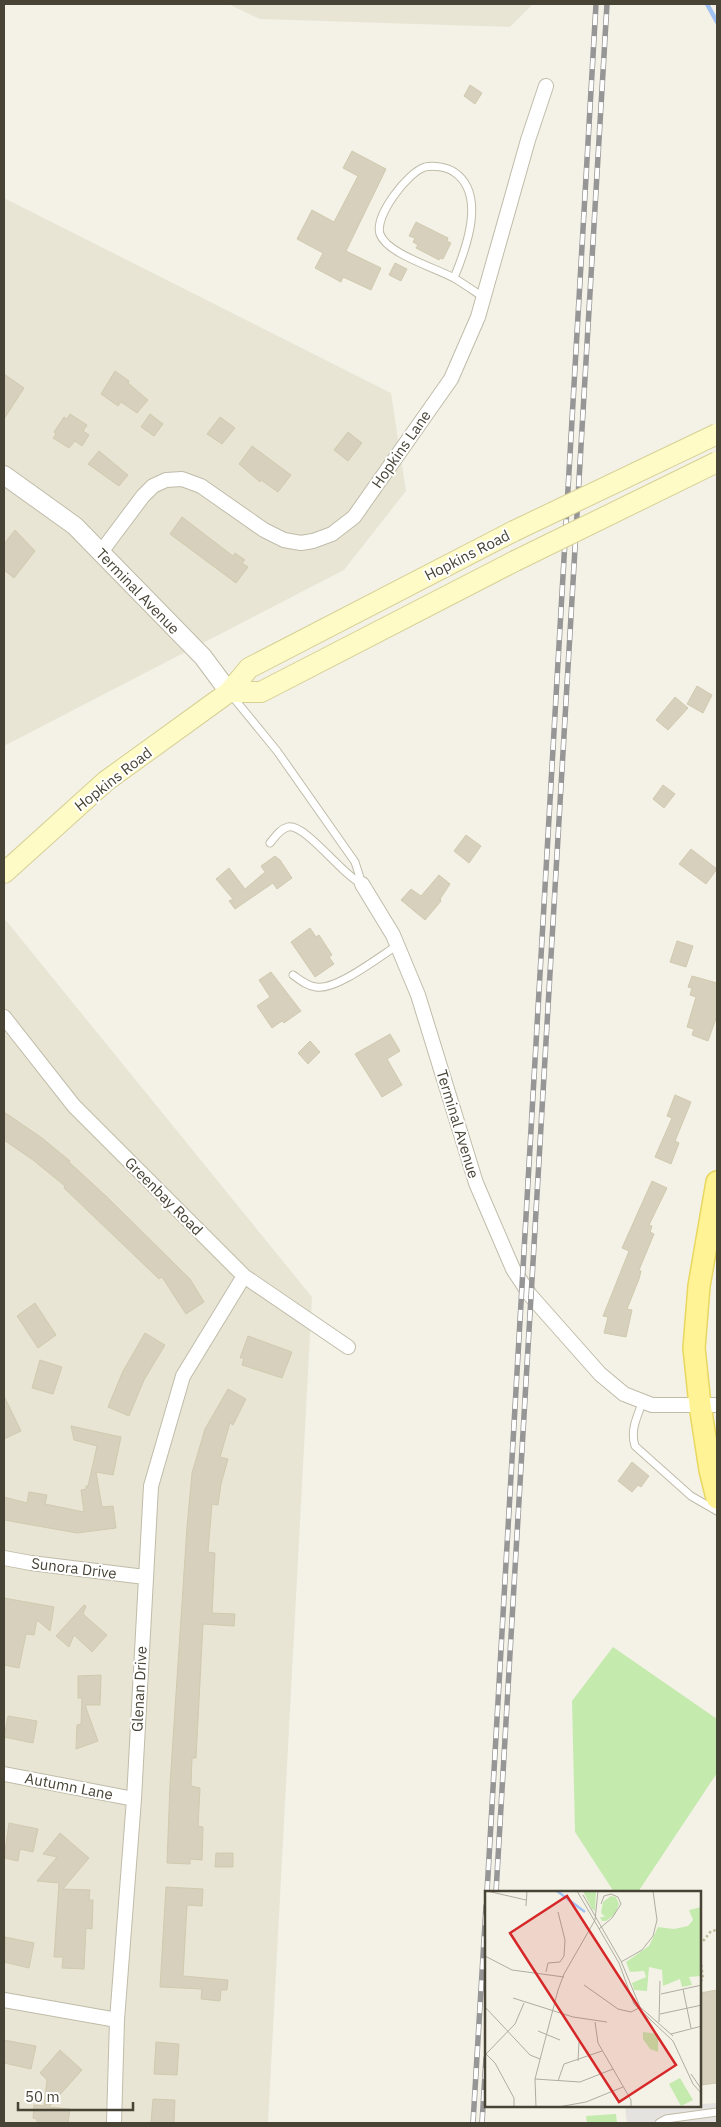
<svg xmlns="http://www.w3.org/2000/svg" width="721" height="2127" viewBox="0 0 721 2127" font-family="'IBM Plex Sans',sans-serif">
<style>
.residential{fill:#e8e5d5}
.green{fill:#c4eaae}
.parking{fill:#e5e3df}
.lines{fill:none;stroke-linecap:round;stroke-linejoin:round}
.stream{stroke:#a1c3f3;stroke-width:4.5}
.building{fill:#d6d0bc;stroke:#d1caaf}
.service-casing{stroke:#c0bca9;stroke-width:9}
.minor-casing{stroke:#c0bca9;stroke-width:16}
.tertiary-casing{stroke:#c0bca9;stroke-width:20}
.secondary-casing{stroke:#d6d095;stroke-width:22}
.primary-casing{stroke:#e8d760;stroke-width:24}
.path{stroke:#c2bb99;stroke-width:2.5;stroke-dasharray:2.5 2.5;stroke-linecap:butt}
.service{stroke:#fff;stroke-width:7}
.minor{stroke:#fff;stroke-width:14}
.tertiary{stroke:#fff;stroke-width:18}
.secondary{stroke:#fffbc6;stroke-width:20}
.primary{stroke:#fff395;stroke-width:21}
.rail-casing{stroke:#969696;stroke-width:5.5}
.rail{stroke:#fff;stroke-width:4;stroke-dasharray:11;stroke-linecap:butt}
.secondary-bridge-casing{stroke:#d6d095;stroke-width:22;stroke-linecap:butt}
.secondary-bridge{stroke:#fffbc6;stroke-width:20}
.labels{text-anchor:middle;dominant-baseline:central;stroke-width:4;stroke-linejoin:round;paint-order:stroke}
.street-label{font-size:15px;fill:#474335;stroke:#fff}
.inset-river{fill:none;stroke:#a1c3f3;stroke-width:2.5}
.inset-road{fill:none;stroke:#afaca0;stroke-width:1}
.view{fill:#d62828;fill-opacity:0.15;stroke:#d62828;stroke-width:2.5}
.inset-edge{fill:none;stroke:#474335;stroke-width:2.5}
</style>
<rect width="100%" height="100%" fill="#f4f2e7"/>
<path class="residential" d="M228,4H533L510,27L260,19Z
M4,198L391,393L406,491L344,570L4,746Z
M4,918L312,1297L268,2123H4Z"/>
<path class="green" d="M613,1647L717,1719V1773L638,1892H614L575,1832L572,1701Z
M616,2114L617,2123H587L586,2116Z"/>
<path class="parking" d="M717,2103V2123H627L625,2106H700V2104Z"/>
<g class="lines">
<path class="stream" d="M707,4L717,22"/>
</g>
<path class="building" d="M470,85L482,93L475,104L464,96Z
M352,151L386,169L346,251L381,268L371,290L343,277L341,282L315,268L323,253L297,239L312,210L334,222L358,176L343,168Z
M416,222L448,238L447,241L451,243L443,259L440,258L439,260L416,248L418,245L413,242L415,238L409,236Z
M395,263L407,269L401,281L389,275Z
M115,371L129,381L128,383L148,400L137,413L121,402L118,406L101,394Z
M4,374L24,388L4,419Z
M70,414L87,425L83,431L89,435L82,446L75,441L69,448L53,438L56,434L54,432L64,417L67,419Z
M150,414L163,424L154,436L141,427Z
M220,417L235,428L222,444L207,434Z
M348,432L362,443L348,461L334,450Z
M252,446L291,475L278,492L261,480L260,482L239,464Z
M99,451L128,475L119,486L88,464Z
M182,517L233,556L235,553L245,560L242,563L248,567L236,583L170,534Z
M15,530L35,551L14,578L4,570V544Z
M697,686L712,695L703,713L687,704Z
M675,697L688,708L668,730L656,720Z
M663,785L675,794L664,808L653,799Z
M466,835L481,846L469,863L454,851Z
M691,849L717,869L706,884L679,864Z
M275,856L280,860L292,878L277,889L273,883L235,909L229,901L233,899L216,879L229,868L245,889L265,872L261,866Z
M439,875L450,884L440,899L441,901L425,920L401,900L411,889L421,896Z
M310,928L316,937L319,935L332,955L329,957L334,964L315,977L291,942Z
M677,941L693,946L686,967L670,962Z
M271,972L301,1011L284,1023L282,1021L272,1028L257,1006L270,997L259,980Z
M692,976L717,983V1016L708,1041L692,1035L694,1029L687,1027L696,997L690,995L692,988L688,987Z
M390,1034L400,1051L387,1059L402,1085L382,1097L355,1054Z
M310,1041L320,1052L308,1064L298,1053Z
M675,1095L691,1102L675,1141L679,1143L671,1164L655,1157L672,1118L667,1116Z
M4,1112L42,1138L70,1161L69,1162L107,1197L190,1279L204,1302L186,1314L162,1277L159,1279L64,1188L65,1186L33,1160L4,1140Z
M652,1181L667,1188L649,1225L652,1226L650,1232L654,1234L639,1270L641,1271L639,1279L627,1309L632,1310L626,1337L604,1333L608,1317L603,1316L629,1251L622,1248Z
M35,1303L56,1335L38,1348L17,1316Z
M145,1333L165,1345L144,1380L129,1416L108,1407L123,1371Z
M248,1336L292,1352L282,1378L242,1365L244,1358H240Z
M40,1360L62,1367L53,1394L32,1388Z
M228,1389L246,1399L233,1425L230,1423L220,1457L228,1459L221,1484L218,1505L212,1504L208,1552L215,1553L212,1613L235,1614L234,1626L203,1624L196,1758H192L191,1786L200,1788L198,1826L203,1827L202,1860L190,1859V1864L167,1863L170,1785L187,1527L192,1473L205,1429Z
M4,1396L21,1431L4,1439Z
M71,1426L121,1437L113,1475L96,1472L102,1507L113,1506L116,1528L77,1533L4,1520V1497L27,1503L29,1492L47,1495L45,1504L84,1512L81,1490L86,1489V1486H88L97,1446L74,1440Z
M632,1462L649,1476L641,1487L638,1485L632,1492L618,1481Z
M4,1598L54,1607L50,1631L37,1620L34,1635L26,1634L19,1668L4,1665Z
M84,1605L86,1606L83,1614L107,1635L92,1652L74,1635L69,1647L56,1636Z
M101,1675L100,1705H85L98,1741L76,1749L77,1725L81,1724L82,1698H78V1676Z
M8,1716L37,1721L33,1743L4,1737Z
M9,1823L38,1829L33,1852L20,1849L18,1861L4,1858Z
M60,1833L89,1858L63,1889L90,1890L89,1900H93L92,1929L86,1928L84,1969L62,1968L63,1957H54L59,1883L37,1881L57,1857L43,1854Z
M216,1853H233V1867H215Z
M166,1887L203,1889L202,1906L187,1905L183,1976L228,1980L227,1990H221L220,2001L201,1999L202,1989L160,1987Z
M5,1937L34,1943L29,1968L4,1962Z
M717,1990V2083L700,2085V1993Z
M4,2040L36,2046L31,2069L4,2063Z
M156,2042L179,2044L177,2075L154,2074Z
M60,2050L82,2070L49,2107L70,2109L68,2123H37V2119L33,2118L34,2105L44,2106L47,2080L40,2073Z
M153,2099L175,2100L174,2123H151Z"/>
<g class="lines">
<g class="service-casing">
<path id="service" d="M454,278C466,249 487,194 454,172C447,167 433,165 425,167C408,172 374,216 380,234C387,254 436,268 454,278C464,284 474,291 483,297
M232,696L277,751L355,862L362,884
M270,843C275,837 280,829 288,827C305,823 343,876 362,884
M293,975C300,980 307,986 316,987C336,991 380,956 398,945
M643,1401C637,1417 630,1430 635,1446L691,1496L717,1511
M659,2123L666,2119L717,2112"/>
</g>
<g class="minor-casing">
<path id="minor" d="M101,552L143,496L153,486L166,480L182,479L201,486L264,530L284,540L301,543L313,541L332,534L354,517L451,379L478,317L528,140L546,86
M362,884L393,935L418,995L476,1183L513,1269L530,1295L600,1374L624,1394L652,1405H717
M4,1017L74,1106L244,1276L348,1347
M4,1558L31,1563L145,1577
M4,1774L134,1799
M4,2000L117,2020
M114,2123L117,2020L134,1799L151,1486L183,1376L244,1276"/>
</g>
<g class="tertiary-casing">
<path id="tertiary" d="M4,475L75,526L203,657L229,692"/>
</g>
<g class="secondary-casing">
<path id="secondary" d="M229,692H261L515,561
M4,873L106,781L229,692L249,668L514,531"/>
</g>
<g class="primary-casing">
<path id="primary" d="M717,1182L699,1286L694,1348L700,1405L710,1470L717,1498"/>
</g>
<path class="path" d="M700,1945L711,1931L717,1930
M700,1955L703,1979L700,1981"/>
<use href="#service" class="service"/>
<use href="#minor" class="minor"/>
<use href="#tertiary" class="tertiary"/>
<use href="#secondary" class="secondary"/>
<use href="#primary" class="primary"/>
<g class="rail-casing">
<path id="rail" d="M487,1892L596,4
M496,1892L607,4
M473,2123L486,1906
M482,2123L486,2058"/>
</g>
<use href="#rail" class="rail"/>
<g class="secondary-bridge-casing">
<path id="secondary-bridge" d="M514,531L717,434
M515,561L717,462"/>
</g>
<use href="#secondary-bridge" class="secondary-bridge"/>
</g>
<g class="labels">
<g class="street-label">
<text transform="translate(401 449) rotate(-55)">Hopkins Lane</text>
<text transform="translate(467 555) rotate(-27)">Hopkins Road</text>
<text transform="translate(138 591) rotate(46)">Terminal Avenue</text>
<text transform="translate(113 779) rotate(-38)">Hopkins Road</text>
<text transform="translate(458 1124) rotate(73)">Terminal Avenue</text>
<text transform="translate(164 1196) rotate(45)">Greenbay Road</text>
<text transform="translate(74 1568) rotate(7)">Sunora Drive</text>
<text transform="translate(139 1689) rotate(-87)">Glenan Drive</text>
<text transform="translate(69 1786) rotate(11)">Autumn Lane</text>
</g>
</g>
<g transform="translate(485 1891)">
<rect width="216" height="216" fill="#f4f2e7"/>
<path d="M98,0H111L110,20L107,18ZM126,5L131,6L134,13L130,23L121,30H117L115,26H120L116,22L118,11ZM216,16V85L204,86L207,94L197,96L195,88L178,95L177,79L164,76L162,100L149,99L147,92L161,86L159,80L145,81L141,71L164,55L173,36L189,38L203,35L208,29L204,19ZM158,141L173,143V161L165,158L158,148ZM195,187L208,209L196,215L184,193Z" fill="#c4eaae"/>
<path class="inset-river" d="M72,0L100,21"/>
<path class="inset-road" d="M2,0L41,9M92,0L134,72L149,113L188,150L208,193L217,203M98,4L136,70L155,116L188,145M41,15L42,0M114,38L127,27L136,13L133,6L126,3L119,5L116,13M0,65L27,79L79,86M136,71L157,59L168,45L172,29L168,0M61,81L63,72L75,71L79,65L80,49L73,21M99,94L133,118L146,121L154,117M198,98L206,137M176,103L217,94M28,107L88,126L122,131M0,116L45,164L55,168M175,123L217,114M110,131L113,152L146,209V216M174,131L175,90M53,140L75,149M186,143L217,135M0,162L10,172L29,207V216M1,163L30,133L39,112M93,170L94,151M206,183L217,199M50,188L95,191L128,178M73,190L79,173L117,160M51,216L50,188L73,99L79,83L110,29L113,0M73,216L101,211L138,196"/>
<path class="view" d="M82,5L191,174L134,211L25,42Z"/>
<rect width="216" height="216" class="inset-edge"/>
</g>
<rect width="721" height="2127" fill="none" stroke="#474335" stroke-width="10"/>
<path d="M18 2102v8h115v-8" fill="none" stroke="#474335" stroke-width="2.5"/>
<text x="25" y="2102" font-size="15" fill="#474335" stroke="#ffffff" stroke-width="4" paint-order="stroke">50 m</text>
</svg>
